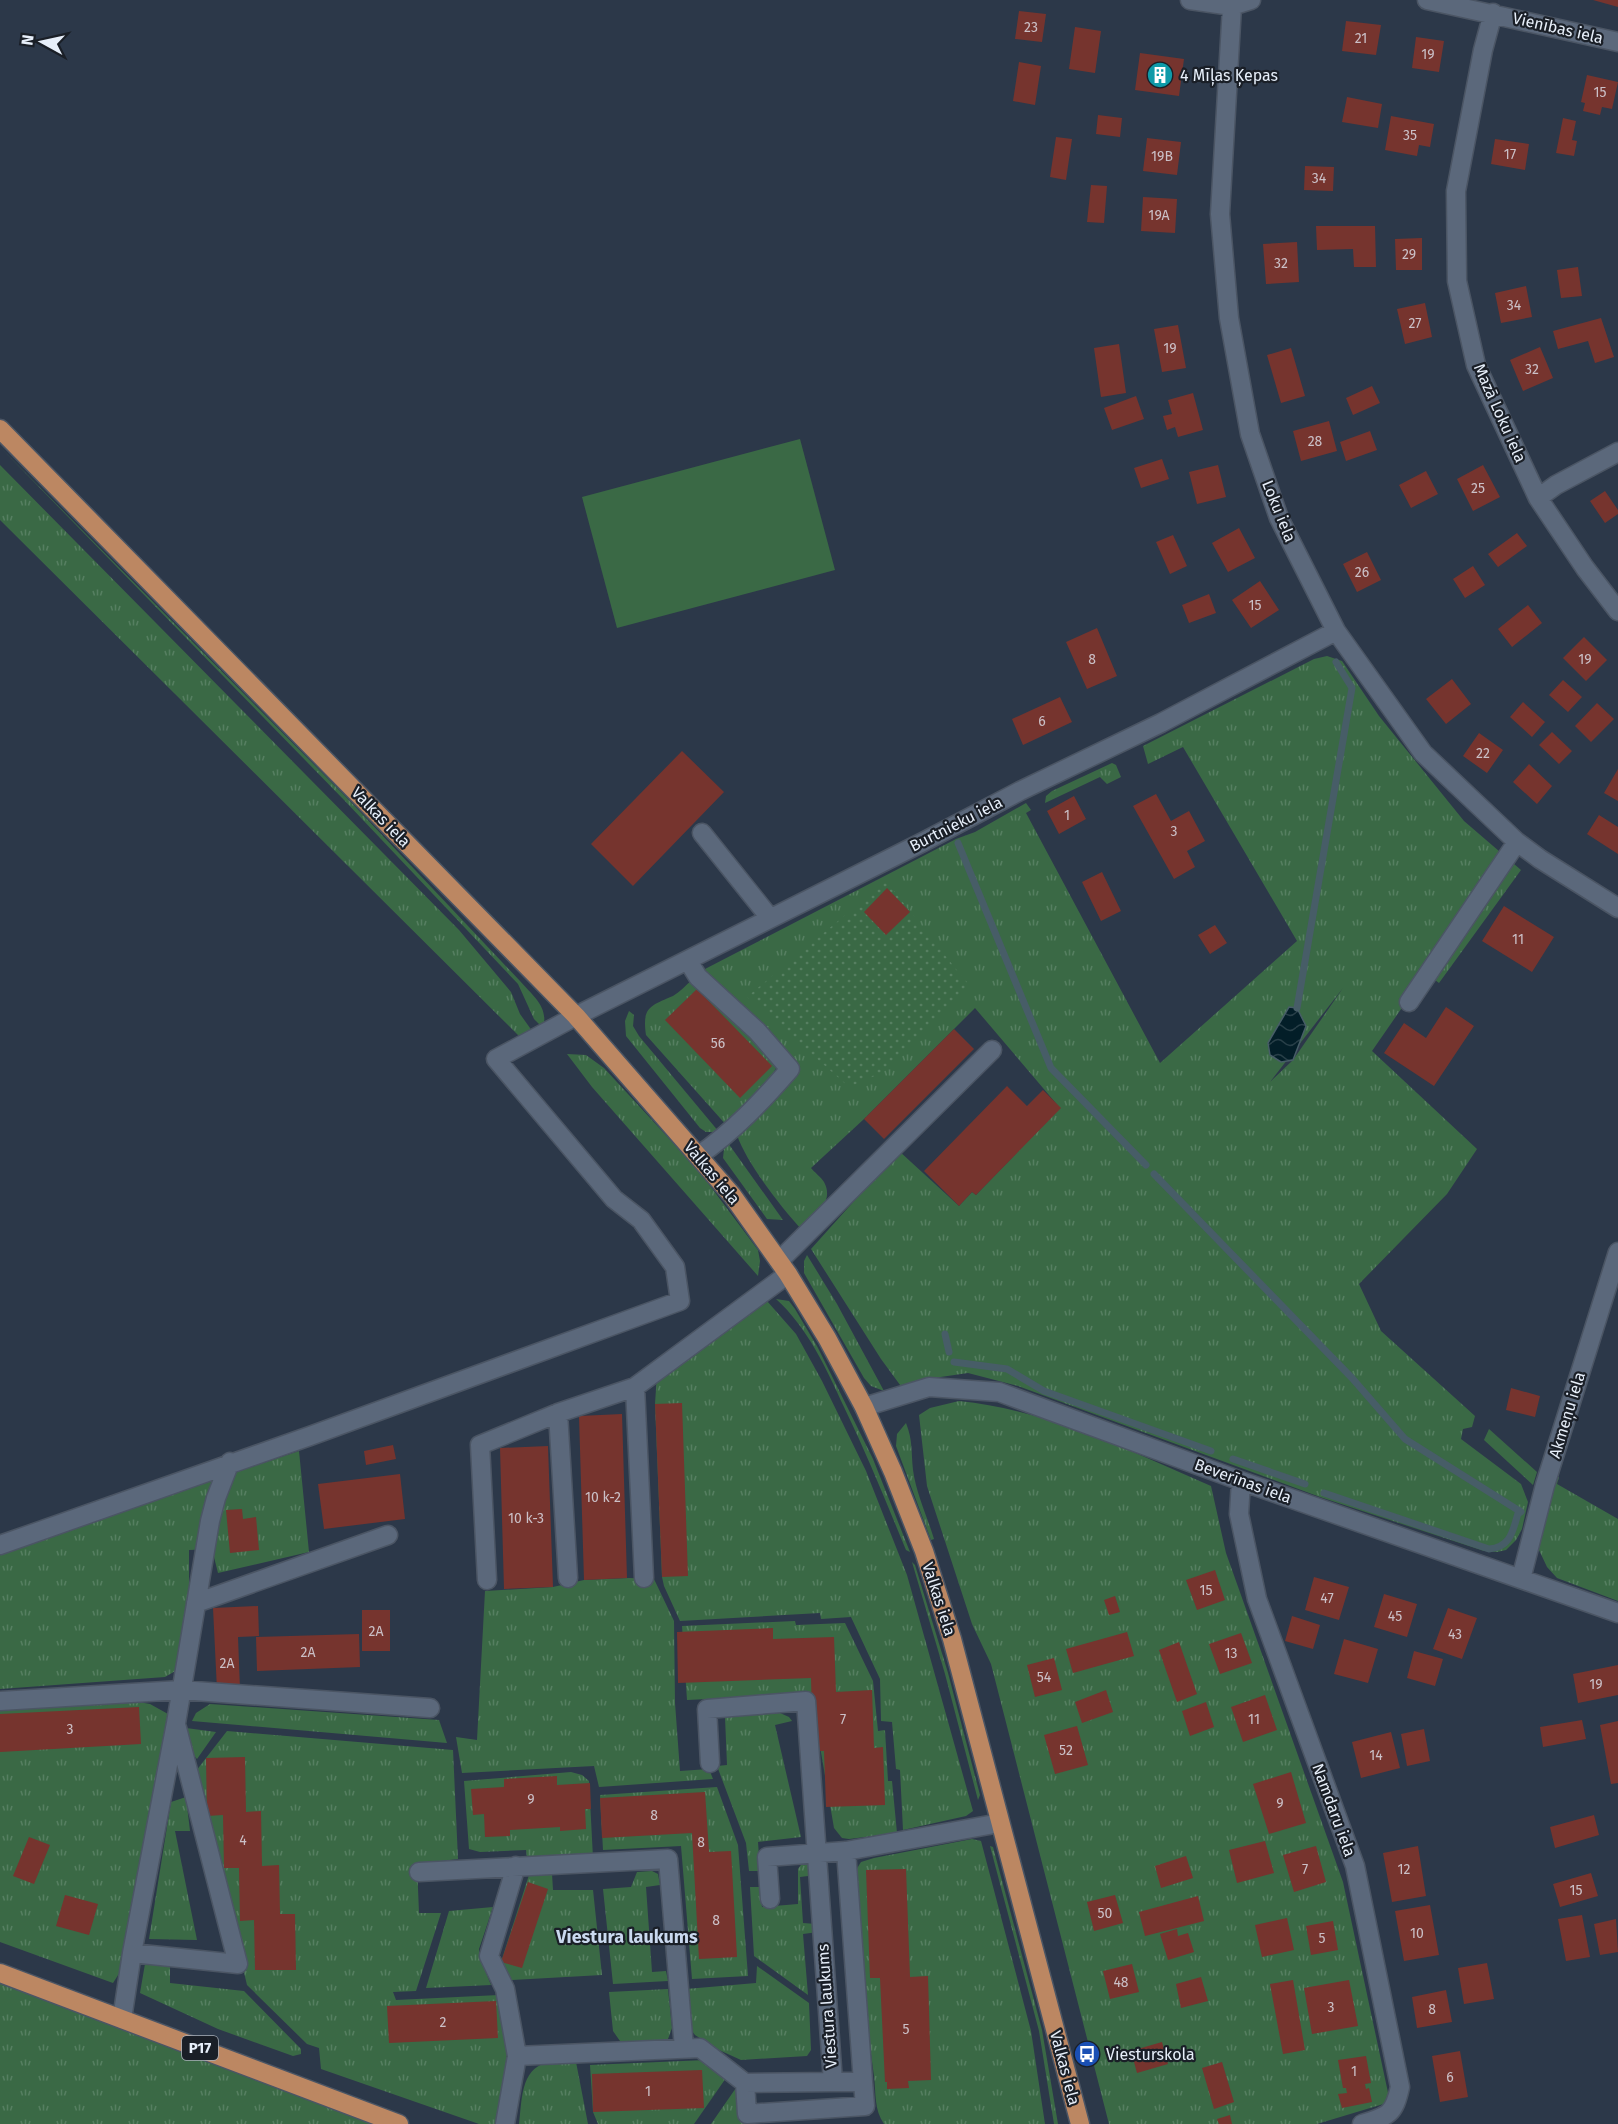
<svg xmlns="http://www.w3.org/2000/svg" width="1618" height="2124" viewBox="0 0 1618 2124" font-family="'Fira Sans',sans-serif">
<style>
.grass{fill:url(#grass-tufts);fill-rule:evenodd}
.garden{fill:url(#garden-dots)}
.pitch{fill:#3a6945}
.water{fill:url(#water-waves);stroke:#475d67;stroke-width:1.5}
.lines{fill:none;stroke-linecap:round;stroke-linejoin:round}
.stream{stroke:#475d67;stroke-width:7}
.building{fill:#76342e}
.minor-casing{stroke:#4b5564;stroke-width:21}
.major-casing{stroke:#4b5564;stroke-width:21}
.minor{stroke:#5b687b;stroke-width:18}
.major{stroke:#bc8762;stroke-width:18}
.labels{text-anchor:middle;dominant-baseline:central;stroke-width:4.5;stroke-linejoin:round;paint-order:stroke}
.number-label{font-size:14px;fill:#cbc0c7}
.shield{fill:#1a1f27;stroke:#aab1bb;stroke-width:1.5}
.shield-label{font-size:15px;font-weight:bold;fill:#e7effa}
.street-label{font-size:16px;fill:#e7effa;stroke:#1a1f27}
.poi-label{font-size:16px;fill:#e7effa;stroke:#1a1f27;text-anchor:start}
.neighbourhood-label{font-size:18px;font-weight:bold;fill:#cad9ef;stroke:#1a1f27}
</style>
<defs>
<pattern id="grass-tufts" width="24" height="20" patternUnits="userSpaceOnUse" patternTransform="scale(1.5)"><rect width="24" height="20" fill="#3a6945"/><path d="M3 7l-1-3M5 7V3M7 7l1-3M15 17l-1-3M17 17v-4M19 17l1-3" fill="none" stroke="#567f61"/></pattern>
<pattern id="garden-dots" width="8" height="8" patternUnits="userSpaceOnUse" patternTransform="scale(1.5)"><rect width="8" height="8" fill="#3a6945"/><path d="M2 2h.1M6 6h.1" fill="none" stroke="#567f61" stroke-width="1.8" stroke-linecap="round"/></pattern>
<pattern id="water-waves" width="16" height="10" patternUnits="userSpaceOnUse" patternTransform="scale(1.5)"><rect width="16" height="10" fill="#031e28"/><path d="M0 5q4-4 8 0t8 0" fill="none" stroke="#283f48"/></pattern>
</defs>
<rect width="100%" height="100%" fill="#2c3849"/>
<path class="grass" d="M0,447L348,799L520,981C533,996 549,1007 543,1028L534,1019L518,984L345,801Z
M0,465L459,930L511,992L520,1014L535,1035L523,1040L0,520Z
M1327,656L1342,661L1379,716L1464,821L1521,870L1439,983L1426,973L1372,1051L1477,1149L1447,1194L1359,1284L1381,1331L1475,1416L1472,1427L1463,1429L1461,1439L1521,1484L1528,1502L1522,1529L1516,1540L1506,1550L1497,1552L1484,1551L1320,1497L1018,1386L968,1373L920,1380L903,1389L881,1359L811,1249L899,1151L959,1206L972,1192L976,1195L1060,1108L975,1008L864,1119L811,1168C814,1172 821,1177 824,1182C835,1202 814,1217 802,1230C781,1207 747,1164 737,1135L793,1067L706,973L705,969L956,839L975,832L1026,803L1031,810L1026,813L1160,1063L1297,941L1183,747L1148,764L1143,746L1314,659ZM1343,988L1293,1060L1270,1082Z
M1112,763L1116,765L1121,777L1107,784L1100,777L1045,803L1046,796L1052,791Z
M692,980L774,1058L776,1068L769,1081L728,1127L646,1035C642,1007 650,1006 673,996C680,992 686,985 692,980Z
M629,1011L634,1015L633,1026L639,1036L719,1132H706L700,1128L626,1036L625,1021Z
M567,1054L586,1055L604,1068L699,1171L758,1250L760,1261L758,1276L592,1087Z
M728,1143L783,1220L767,1219L723,1158L724,1149Z
M807,1255L837,1304L884,1391L871,1386L864,1378L804,1273V1261Z
M776,1299L789,1301L795,1309L818,1348L873,1459L910,1552L906,1550C886,1502 867,1454 844,1407C826,1368 808,1328 776,1299Z
M767,1301L796,1334L822,1381L866,1471L907,1575L973,1811L966,1816L903,1830L900,1770L896,1769L892,1722L881,1721L880,1679L851,1617L821,1619L820,1613L680,1621L664,1586L662,1577L655,1404L657,1374L751,1306Z
M959,1401C1048,1410 1130,1451 1211,1486L1226,1553L1343,1882L1390,2102L1317,2124H1109L991,1664L972,1624L927,1486L919,1415L930,1408Z
M906,1423C913,1441 911,1451 913,1470C916,1493 927,1516 934,1539L931,1540L896,1446L897,1434Z
M1489,1429L1537,1472L1533,1485L1484,1440Z
M299,1451L309,1552L218,1573L212,1549L189,1550V1588L177,1670L165,1677L0,1689V1551Z
M1559,1477L1557,1484L1618,1519V1601L1557,1578L1547,1567L1539,1550L1538,1534L1555,1478Z
M912,1562L915,1565L948,1673L980,1795L978,1800L945,1674Z
M629,1578L654,1579L674,1621L675,1703L680,1771L709,1769L713,1779L599,1787L594,1766L462,1773L456,1737L477,1740L485,1591L553,1587L584,1580Z
M795,1621L796,1625L845,1623L873,1681L878,1731L885,1730L888,1781H892L897,1833L849,1839L842,1838L834,1828L811,1694L687,1700L682,1626Z
M133,1701L150,1704L168,1714L120,1972L113,1983L0,1942V1708Z
M210,1704L439,1720L447,1743L192,1721L196,1713Z
M780,1713L789,1717L792,1721L775,1725L801,1837L758,1842L760,1871H749L746,1843L717,1766L727,1765L725,1717Z
M186,1728L216,1732L197,1759L190,1751Z
M227,1731L453,1750L458,1859L417,1864L419,1913H441L416,1991L393,1992L396,2000L499,1995L510,2036L496,2124H479L321,2069L319,2048L307,2044L247,1985L196,1771Z
M571,1772L582,1775L589,1781L593,1858H527L526,1850L480,1852L469,1849L464,1781Z
M717,1787L738,1845L748,1976L692,1979L681,1846L603,1850L600,1795Z
M186,1797L190,1831H175L197,1940L149,1939L171,1802Z
M972,1839L981,1841L1031,2031L1045,2124H884C874,2110 876,2093 874,2076C864,2007 860,1939 856,1870L861,1862L874,1858Z
M990,1846L993,1847L1042,2030L1058,2124H1054L1039,2031Z
M814,1864L816,1875L800,1877L803,1923L816,1924L818,1932L803,1934L808,1995L754,1956L750,1887H760L762,1907L798,1904V1869L801,1865Z
M652,1871L658,1874L660,1885L646,1887L652,1972L666,1971L668,1981L613,1984L603,1889L631,1887L637,1872Z
M552,1874L553,1890H593L602,1975L512,1980L501,1962L529,1875Z
M493,1907L479,1949L480,1958L491,1985L426,1988L449,1911Z
M146,1958L170,1960V1983L244,1991L301,2049V2054L293,2056L218,2029L140,1993Z
M757,1966L809,2003L811,2050L807,2056L741,2060L719,2050L695,2035L689,2027L686,1989L756,1983Z
M0,1973L399,2124H0Z
M668,1989L672,2028L668,2039L661,2045L630,2047L620,2041L613,2031L609,1992Z
M706,2060L726,2078L694,2124H598L593,2112L590,2065Z
M576,2062L588,2124H519C522,2103 520,2068 547,2063C556,2061 566,2063 576,2062Z
M738,2085L744,2122H753V2124H711Z"/>
<path class="garden" d="M886,881L971,988L879,1074L849,1087L747,997Z"/>
<path class="pitch" d="M800,439L835,570L617,628L582,497Z"/>
<path class="water" d="M1289,1007L1297,1008L1306,1026L1293,1060L1281,1062L1270,1055L1268,1043Z"/>
<g class="lines">
<path class="stream" d="M958,843L1051,1068L1146,1165
M1297,1008L1352,688L1336,662
M1154,1174L1352,1378L1405,1439L1521,1512
M945,1334L949,1352
M954,1362L1007,1369L1044,1391L1211,1451
M1233,1459L1305,1484
M1324,1493L1489,1549C1512,1547 1513,1529 1519,1510"/>
</g>
<path class="building" d="M1593,0H1618V7Z
M1019,11L1046,14L1042,42L1015,39Z
M1346,21L1381,25L1376,55L1342,51Z
M1075,27L1101,31L1095,73L1069,69Z
M1416,37L1444,41L1439,72L1412,68Z
M1140,53L1184,59L1179,96L1135,90Z
M1019,62L1041,66L1035,105L1013,101Z
M1587,75L1618,82L1612,109L1602,107L1600,115L1583,111L1585,103L1581,102Z
M1347,97L1382,104L1378,128L1342,122Z
M1098,115L1122,118L1120,137L1096,134Z
M1391,116L1434,124L1430,147L1419,145L1417,156L1385,150Z
M1563,118L1576,121L1572,140L1577,141L1574,156L1556,153Z
M1056,137L1072,139L1066,180L1050,177Z
M1147,138L1181,142L1177,175L1143,171Z
M1495,139L1529,144L1525,170L1491,164Z
M1305,166L1334,167L1333,191L1304,190Z
M1091,185L1107,186L1104,223L1087,222Z
M1143,197L1177,199L1175,233L1141,231Z
M1316,226H1375L1376,267H1354L1353,249L1317,250Z
M1422,238V270H1396L1395,239Z
M1297,242L1299,282L1266,284L1263,244Z
M1578,267L1582,296L1561,298L1557,270Z
M1526,286L1532,317L1501,323L1495,293Z
M1425,303L1432,337L1405,344L1397,309Z
M1601,318L1614,357L1595,363L1588,341L1558,349L1553,331Z
M1178,325L1186,368L1162,372L1154,329Z
M1119,344L1126,393L1101,397L1094,348Z
M1540,347L1553,378L1523,391L1510,360Z
M1291,348L1305,396L1281,403L1267,355Z
M1372,386L1380,403L1353,415L1346,398Z
M1193,393L1203,430L1178,437L1175,427L1167,430L1163,416L1172,414L1168,400Z
M1136,396L1144,419L1112,430L1104,408Z
M1329,421L1337,451L1301,461L1293,431Z
M1370,431L1377,450L1346,461L1340,442Z
M1162,459L1169,479L1141,488L1134,468Z
M1218,465L1226,497L1197,504L1189,472Z
M1483,465L1500,497L1473,511L1457,479Z
M1426,471L1438,494L1411,508L1399,485Z
M1605,491L1618,510V514L1605,523L1590,501Z
M1239,528L1255,558L1228,572L1212,543Z
M1517,533L1527,546L1498,567L1488,554Z
M1173,535L1187,566L1170,574L1156,542Z
M1367,552L1381,580L1357,592L1343,564Z
M1473,566L1485,585L1465,598L1453,579Z
M1260,581L1279,610L1251,628L1232,600Z
M1209,594L1216,613L1189,623L1182,605Z
M1528,605L1542,623L1512,647L1498,629Z
M1097,628L1117,676L1087,689L1066,642Z
M1584,637L1607,660L1586,681L1563,658Z
M1452,679L1471,704L1446,724L1426,699Z
M1563,680L1582,697L1568,712L1549,695Z
M1060,697L1072,722L1023,745L1012,719Z
M1523,702L1545,722L1532,737L1510,717Z
M1597,703L1614,719L1591,742L1575,726Z
M1552,732L1572,751L1559,764L1539,745Z
M1479,733L1503,750L1487,773L1463,756Z
M682,751L724,792L633,886L591,844Z
M1529,764L1552,786L1537,804L1513,782Z
M1618,769V801L1604,793Z
M1156,794L1171,821L1189,811L1205,841L1187,851L1195,867L1174,879L1133,806Z
M1074,796L1086,819L1059,834L1047,811Z
M1599,815L1618,827V854L1587,834Z
M1102,872L1121,911L1101,921L1082,882Z
M887,888L910,912L886,935L864,912Z
M1504,906L1554,937L1532,972L1482,941Z
M1215,925L1227,943L1210,954L1198,935Z
M697,989L772,1066L740,1098L665,1020Z
M1446,1007L1474,1026L1434,1086L1384,1053L1404,1023L1426,1038Z
M954,1029L974,1049L884,1139L864,1119Z
M1007,1086L1027,1106L1043,1090L1061,1108L976,1195L972,1192L959,1206L924,1171Z
M1511,1388L1540,1396L1535,1417L1506,1410Z
M682,1403L688,1576L662,1577L655,1404Z
M622,1414L627,1578L584,1580L579,1416Z
M393,1445L396,1459L366,1465L364,1451Z
M548,1446L553,1587L504,1589L500,1448Z
M400,1474L405,1519L324,1529L318,1484Z
M242,1509L243,1519L256,1517L259,1550L230,1553L226,1510Z
M1215,1570L1225,1600L1197,1610L1186,1580Z
M1314,1577L1349,1587L1339,1620L1305,1610Z
M1384,1594L1417,1604L1407,1637L1374,1627Z
M1115,1596L1120,1612L1109,1615L1104,1600Z
M258,1606L259,1636L238,1637L240,1689L217,1690L213,1608Z
M1448,1608L1477,1618L1462,1659L1433,1649Z
M362,1610H390V1651H362Z
M1292,1616L1320,1625L1313,1649L1285,1641Z
M773,1628V1639L834,1637L836,1692L872,1690L874,1748L883,1747L885,1805L826,1807L824,1751H813L811,1678L678,1683L677,1632Z
M1127,1632L1134,1656L1073,1673L1066,1649Z
M1241,1633L1252,1663L1220,1674L1209,1644Z
M359,1634L360,1667L257,1671L256,1637Z
M1344,1639L1378,1649L1368,1683L1334,1674Z
M1179,1642L1197,1694L1177,1702L1159,1650Z
M1414,1651L1443,1659L1435,1686L1407,1678Z
M1054,1658L1062,1690L1035,1697L1027,1665Z
M1618,1665V1695L1578,1703L1573,1674Z
M1106,1690L1113,1712L1082,1723L1075,1702Z
M1265,1695L1277,1730L1243,1742L1231,1707Z
M1206,1702L1214,1727L1190,1736L1182,1711Z
M139,1707L141,1744L0,1752V1714Z
M1582,1720L1586,1739L1543,1747L1540,1727Z
M1618,1721V1783L1611,1784L1600,1725Z
M1077,1726L1088,1765L1055,1774L1044,1735Z
M1424,1729L1430,1761L1407,1766L1401,1734Z
M1391,1732L1400,1768L1361,1778L1352,1742Z
M245,1757L246,1812L261,1811L262,1866L279,1865L280,1914H295L296,1970H255L254,1920L240,1921L239,1868H224L223,1815L207,1816L206,1758Z
M1291,1772L1306,1823L1269,1834L1253,1784Z
M557,1776V1785L590,1783L591,1809H585L586,1829L560,1831V1827L510,1830V1836L485,1837L484,1814L473,1815L471,1789L504,1787V1779Z
M705,1792L709,1852L731,1851L737,1957L699,1959L692,1833L602,1838L600,1798Z
M1594,1815L1599,1835L1555,1848L1550,1827Z
M29,1837L50,1845L34,1884L13,1876Z
M1265,1841L1274,1873L1237,1883L1229,1850Z
M1316,1846L1326,1882L1294,1892L1283,1855Z
M1418,1846L1426,1896L1392,1902L1383,1853Z
M1186,1856L1193,1878L1161,1888L1155,1866Z
M906,1869L910,1977L928,1976L931,2080L908,2081L909,2088L887,2089V2082H885L880,1978H870L866,1870Z
M1591,1873L1598,1896L1560,1907L1553,1884Z
M528,1882L548,1889L522,1968L501,1962Z
M65,1895L98,1904L89,1935L56,1926Z
M1115,1895L1123,1923L1094,1931L1087,1902Z
M1198,1896L1204,1921L1145,1936L1139,1912Z
M1430,1905L1439,1955L1404,1961L1395,1911Z
M1582,1915L1590,1957L1566,1961L1558,1919Z
M1287,1918L1294,1950L1262,1957L1255,1925Z
M1616,1919L1618,1952L1600,1955L1594,1924Z
M1333,1921L1338,1950L1311,1955L1306,1926Z
M1177,1929L1178,1936L1188,1933L1194,1952L1168,1960L1160,1934Z
M1487,1963L1494,1999L1464,2004L1458,1968Z
M1132,1964L1139,1992L1110,1999L1103,1971Z
M1201,1977L1208,2001L1181,2008L1176,1984Z
M1293,1980L1305,2050L1283,2054L1270,1984Z
M1349,1980L1358,2026L1312,2034L1304,1988Z
M1446,1990L1452,2022L1417,2028L1412,1997Z
M496,2001L498,2038L389,2043L387,2006Z
M1162,2042L1168,2064L1137,2073L1131,2051Z
M1460,2051L1468,2097L1440,2102L1432,2056Z
M1366,2056L1371,2083L1365,2084L1366,2089L1369,2088L1372,2102L1342,2108L1338,2094L1347,2093L1346,2088H1343L1338,2060Z
M1222,2062L1234,2102L1214,2109L1202,2068Z
M702,2070L704,2108L593,2112L592,2074Z
M1230,2115L1232,2124H1219L1217,2119Z"/>
<g class="lines">
<g class="minor-casing">
<path id="minor" d="M1190,0L1232,6L1251,0
M1427,0L1618,42
M1232,6L1220,214L1229,318L1250,434L1279,518L1336,631L1423,753L1517,842L1540,859L1618,908
M1493,13L1483,50L1456,191L1457,281L1476,365L1538,498L1585,568L1618,611
M1538,498L1556,485L1618,452
M702,833L770,918
M688,961L698,977L757,1031L790,1069C762,1101 734,1131 698,1156
M1409,1002L1517,842
M779,1261L992,1050
M635,1387L644,1578
M864,1407L929,1387L999,1392L1241,1481L1618,1613
M558,1413L568,1578
M1241,1481L1239,1514L1257,1599L1355,1866L1400,2087C1394,2114 1389,2116 1362,2124
M0,1545L310,1436L680,1301L675,1267L641,1220L614,1199L496,1059L576,1016L923,842L1020,791L1161,723L1336,631
M1521,1579L1545,1485L1618,1252
M487,1580L480,1445L558,1413L635,1387L788,1274
M196,1603L388,1535
M0,1701L181,1690L430,1708
M516,1866L489,1956L505,1989L517,2056
M419,1872L668,1859L684,2048
M770,1899L767,1857L846,1851L1000,1823
M132,1953L238,1964L177,1728
M122,2019L132,1953L176,1723L210,1521L216,1498L230,1462
M833,2082H863L846,1851
M745,2083L747,2114L865,2106L863,2082
M505,2124L517,2056L700,2048L745,2083L833,2082L806,1701L707,1709L710,1763"/>
</g>
<g class="major-casing">
<path id="major" d="M0,429L576,1016L732,1195L788,1274L827,1338L864,1407L893,1472L924,1551L952,1639L1080,2124
M0,1973L399,2124"/>
</g>
<use href="#minor" class="minor"/>
<use href="#major" class="major"/>
</g>
<defs>
<g id="building-disc" transform="scale(1.35)"><circle r="9.5" fill="#0f9aa8" stroke="#1a1f27"/><path d="M-4-6H4V6H1V3H-1V6H-4ZM-2.5-4.3h1.7v1.8h-1.7ZM.8-4.3h1.7v1.8H.8ZM-2.5-1h1.7V.8h-1.7ZM.8-1h1.7V.8H.8Z" fill="#fff"/></g>
<g id="bus-disc" transform="scale(1.35)"><circle r="9.5" fill="#1a4fb4" stroke="#1a1f27"/><path d="M-5-6H5V4H4V6H2V4H-2V6H-4V4H-5ZM-3.5-4V0h7V-4ZM-3.5 1.2v1.5H-2V1.2ZM2 1.2v1.5H3.5V1.2Z" fill="#fff"/></g>
</defs>
<g fill-rule="evenodd">
<use href="#building-disc" x="1160" y="75"/>
<use href="#bus-disc" x="1087" y="2054"/>
</g>
<g class="labels">
<g class="number-label">
<text x="1031" y="27">23</text>
<text x="1361" y="38">21</text>
<text x="1428" y="54">19</text>
<text x="1600" y="92">15</text>
<text x="1410" y="135">35</text>
<text x="1510" y="154">17</text>
<text x="1162" y="156">19B</text>
<text x="1319" y="178">34</text>
<text x="1159" y="215">19A</text>
<text x="1409" y="254">29</text>
<text x="1281" y="263">32</text>
<text x="1514" y="305">34</text>
<text x="1415" y="323">27</text>
<text x="1170" y="348">19</text>
<text x="1532" y="369">32</text>
<text x="1315" y="441">28</text>
<text x="1478" y="488">25</text>
<text x="1362" y="572">26</text>
<text x="1255" y="605">15</text>
<text x="1092" y="659">8</text>
<text x="1585" y="659">19</text>
<text x="1042" y="721">6</text>
<text x="1483" y="753">22</text>
<text x="1067" y="815">1</text>
<text x="1174" y="831">3</text>
<text x="1518" y="939">11</text>
<text x="718" y="1043">56</text>
<text x="603" y="1497">10 k-2</text>
<text x="526" y="1518">10 k-3</text>
<text x="1206" y="1590">15</text>
<text x="1327" y="1598">47</text>
<text x="1395" y="1616">45</text>
<text x="376" y="1631">2A</text>
<text x="1455" y="1634">43</text>
<text x="308" y="1652">2A</text>
<text x="1231" y="1653">13</text>
<text x="227" y="1663">2A</text>
<text x="1044" y="1677">54</text>
<text x="1596" y="1684">19</text>
<text x="843" y="1719">7</text>
<text x="1254" y="1719">11</text>
<text x="70" y="1729">3</text>
<text x="1066" y="1750">52</text>
<text x="1376" y="1755">14</text>
<text x="531" y="1799">9</text>
<text x="1280" y="1803">9</text>
<text x="654" y="1815">8</text>
<text x="243" y="1840">4</text>
<text x="701" y="1842">8</text>
<text x="1305" y="1869">7</text>
<text x="1404" y="1869">12</text>
<text x="1576" y="1890">15</text>
<text x="1105" y="1913">50</text>
<text x="716" y="1920">8</text>
<text x="1417" y="1933">10</text>
<text x="1322" y="1938">5</text>
<text x="1121" y="1982">48</text>
<text x="1331" y="2007">3</text>
<text x="1432" y="2009">8</text>
<text x="443" y="2022">2</text>
<text x="906" y="2029">5</text>
<text x="1354" y="2071">1</text>
<text x="1450" y="2077">6</text>
<text x="648" y="2091">1</text>
</g>
<rect class="shield" x="182" y="2036" width="36" height="24" rx="4.5"/>
<g class="shield-label">
<text x="200" y="2048">P17</text>
</g>
<g class="street-label">
<text transform="translate(1558 28) rotate(13)">Vienības iela</text>
<text transform="translate(1500 413) rotate(66)">Mazā Loku iela</text>
<text transform="translate(1279 511) rotate(68)">Loku iela</text>
<text transform="translate(381 817) rotate(46)">Valkas iela</text>
<text transform="translate(956 824) rotate(-27)">Burtnieku iela</text>
<text transform="translate(712 1173) rotate(50)">Valkas iela</text>
<text transform="translate(1567 1415) rotate(-73)">Akmeņu iela</text>
<text transform="translate(1243 1481) rotate(20)">Beverīnas iela</text>
<text transform="translate(939 1599) rotate(72)">Valkas iela</text>
<text transform="translate(1334 1810) rotate(70)">Namdaru iela</text>
<text transform="translate(827 2006) rotate(-94)">Viestura laukums</text>
<text transform="translate(1065 2068) rotate(75)">Valkas iela</text>
</g>
<g class="poi-label">
<text x="1180" y="75">4 Mīļas Ķepas</text>
<text x="1106" y="2054">Viesturskola</text>
</g>
<g class="neighbourhood-label">
<text x="627" y="1937">Viestura laukums</text>
</g>
</g>
<g transform="translate(42 42) rotate(278)" stroke="#1a1f27" stroke-width="4.5" paint-order="stroke">
<path d="M0-4.5L10 22L0 15L-10 22Z" fill="#e7effa"/>
<text y="-9" font-size="16" font-weight="bold" text-anchor="middle" fill="#e7effa">N</text>
</g>
</svg>
